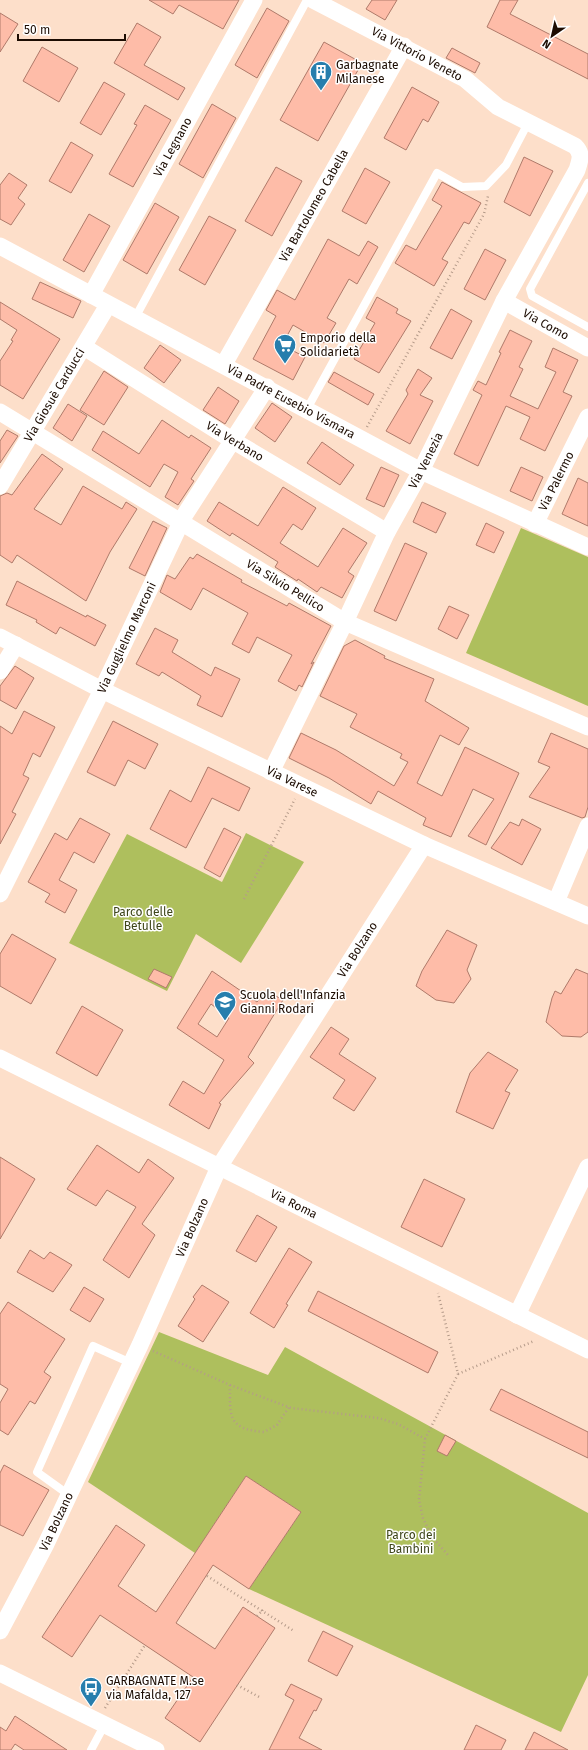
<svg xmlns="http://www.w3.org/2000/svg" width="588" height="1750" viewBox="0 0 588 1750" font-family="'Fira Sans',sans-serif">
<style>
.green{fill:#aebf5d}
.building{fill:#febca8;stroke:#af7a6a;fill-rule:evenodd}
.lines{fill:none;stroke-linecap:round;stroke-linejoin:round}
.path{stroke:#b59b8a;stroke-width:2.5;stroke-dasharray:1 3;stroke-linecap:butt}
.lane{stroke:#fff;stroke-width:8}
.street{stroke:#fff;stroke-width:17}
.labels{text-anchor:middle;dominant-baseline:central;stroke-width:3;stroke-linejoin:round;paint-order:stroke}
.street-label{font-size:12px;fill:#1c0c02;stroke:#fff}
.poi-label{font-size:12px;fill:#1c0c02;stroke:#fff;text-anchor:start}
.park-label{font-size:12px;fill:#3e461a;stroke:#fff}
</style>
<rect width="100%" height="100%" fill="#fddfca"/>
<path class="green" d="M521,528L588,557V706L466,653Z
M246,833L304,862L241,963L196,934L167,991L69,943L127,834L222,882Z
M159,1332L268,1375L285,1347L588,1513V1675L561,1732L249,1589L301,1512L246,1476L195,1553L88,1482Z"/>
<path class="building" d="M149,0H239L223,29L179,5L173,14Z
M372,0H397L385,20L366,9Z
M500,0H518L510,14L588,54V79L487,27Z
M267,8L289,21L257,78L235,65Z
M0,13L18,24L0,52Z
M137,23L161,37L144,65L185,88L178,100L114,63Z
M324,42L362,63L318,141L280,120Z
M42,47L78,68L59,102L23,81Z
M452,48L480,63L475,73L446,58Z
M104,82L125,94L101,135L80,123Z
M412,87L439,102L428,122L423,119L406,150L384,138Z
M212,104L236,118L203,178L179,164Z
M145,105L171,120L133,187L109,174L137,125L134,124Z
M71,142L93,155L71,193L49,181Z
M524,157L553,171L530,216L504,202Z
M276,167L302,181L272,236L245,221Z
M365,168L390,182L366,224L342,211Z
M9,173L27,185L18,198L25,204L11,225L0,219V185Z
M442,182L481,203L469,224L464,222L442,259L448,262L434,286L395,263L406,245L416,250L442,206L432,200Z
M155,203L179,217L147,274L123,260Z
M89,214L110,226L84,272L63,260Z
M209,216L236,230L205,285L179,270Z
M328,239L359,256L368,241L378,247L357,284L349,279L327,318L336,323L324,343L293,325L282,345L305,357L293,380L253,359L276,316L266,310L277,290L295,300Z
M485,249L506,260L485,300L464,289Z
M40,282L81,301L73,318L32,299Z
M377,297L398,309L396,313L411,321L379,373L354,359L375,323L366,318Z
M0,302L60,339L23,399L0,385V361L13,341L11,340L17,330L0,319Z
M451,309L472,321L452,359L430,348Z
M510,330L532,341L519,367L523,369L510,396L538,409L556,372L545,367L553,348L578,360L563,392L572,396L545,451L520,439L530,417L506,406L478,466L454,454L482,395L473,390L478,381L486,385L501,353L499,352Z
M160,345L181,360L164,383L144,368Z
M418,369L432,378L420,395L433,401L410,444L386,431L408,394L406,390Z
M104,371L128,387L104,425L80,410Z
M334,372L374,394L368,405L328,382Z
M218,387L239,401L225,424L203,410Z
M272,403L292,417L275,442L255,428Z
M68,404L87,416L72,441L53,428Z
M162,420L189,438L191,435L211,448L191,479L194,481L178,505L165,497L178,472L164,464L150,487L92,450L103,431L139,454Z
M7,430L18,436L0,463V441Z
M322,442L354,465L340,485L307,463Z
M42,454L63,469L34,509L61,525L83,486L122,509L126,502L137,509L110,552L86,601L17,555L12,563L0,555V496L7,493L12,495Z
M381,467L399,475L384,507L366,499Z
M521,467L543,477L532,501L510,491Z
M578,478L588,483V526L562,514Z
M283,487L316,508L302,530L293,524L280,543L318,567L343,528L367,543L348,572L354,576L342,598L321,587L317,592L298,579L297,581L275,567L278,562L232,533L230,536L207,521L219,502L258,526Z
M422,502L446,513L436,533L413,522Z
M153,521L167,528L145,576L129,568Z
M486,523L504,532L494,553L476,545Z
M405,543L427,553L396,621L374,611Z
M197,554L242,580L241,582L287,606L289,603L331,626L311,664L314,662L302,687L299,685L296,691L278,681L292,655L257,637L249,653L232,644L248,613L203,588L191,610L160,592L167,575L175,579L190,557L193,559Z
M17,581L86,617L87,615L106,625L95,646L60,627L56,634L36,622L37,620L6,605Z
M449,606L469,615L457,639L438,629Z
M155,628L178,640L172,652L211,676L215,667L240,679L222,717L197,705L201,696L162,672L159,676L136,664Z
M355,640L385,656L384,658L434,679L425,701L469,728L459,745L440,735L417,783L442,796L465,747L519,773L486,845L468,836L494,799L473,789L451,837L423,825L426,818L378,791L371,804L329,778L289,758L301,733L336,750L394,786L408,762L400,758L402,754L350,727L357,714L320,696L344,646Z
M15,666L34,678L16,709L0,700V686Z
M24,711L55,727L40,757L33,753L23,775L29,778L12,812L16,814L0,844V726L12,734Z
M113,721L158,744L145,769L128,760L115,786L87,772Z
M551,733L588,749V807L585,817L582,818L529,797L550,767L538,762Z
M208,767L250,788L239,811L212,798L186,848L150,829L170,790L191,802Z
M80,818L110,834L94,863L74,852L59,880L77,890L65,913L45,902L50,894L28,882L55,833L67,840Z
M522,819L541,829L522,865L491,848L510,822L519,826Z
M224,828L241,837L220,877L204,868Z
M447,930L477,945L467,970L471,979L454,1003L436,1000L416,986L422,971Z
M12,934L56,959L31,1004L0,986V954Z
M154,969L172,977L166,988L148,979Z
M576,969L588,974V1032L581,1037L562,1036L546,1022L552,998L555,991L561,994Z
M212,971L257,1002L267,991L283,1000L248,1057L254,1063L219,1103L221,1104L209,1129L169,1105L183,1081L204,1094L224,1060L177,1028ZM211,1004L229,1018L217,1037L198,1024Z
M82,1006L123,1030L97,1076L56,1053Z
M331,1027L349,1039L339,1054L376,1078L354,1111L333,1098L345,1080L310,1057Z
M488,1052L518,1070L505,1091L510,1093L493,1129L456,1112L470,1073Z
M97,1145L139,1173L148,1159L174,1178L142,1224L155,1235L129,1278L103,1260L136,1207L107,1190L96,1206L67,1189Z
M0,1157L35,1179L0,1239Z
M424,1179L465,1199L442,1247L401,1227Z
M257,1215L277,1227L256,1262L236,1251Z
M289,1248L312,1262L286,1304L288,1305L274,1328L250,1313Z
M30,1250L44,1259L50,1252L72,1265L53,1292L17,1272Z
M202,1285L229,1302L203,1342L178,1326L195,1299L193,1297Z
M84,1287L104,1299L90,1322L70,1310Z
M318,1291L438,1352L428,1373L308,1311Z
M8,1302L65,1339L44,1372L51,1377L35,1404L30,1401L8,1435L0,1430V1403L8,1389L0,1384V1314Z
M501,1389L588,1432V1458L490,1410Z
M445,1435L456,1441L447,1456L437,1451Z
M4,1465L49,1490L23,1536L0,1525V1473Z
M246,1476L301,1512L249,1589L213,1565L176,1623L215,1649L243,1607L275,1628L200,1742L165,1718L193,1677L100,1615L72,1657L42,1637L116,1525L145,1545L118,1586L156,1612Z
M323,1631L353,1646L337,1676L308,1661Z
M291,1684L322,1699L316,1711L314,1710L299,1738L322,1750H269L294,1700L285,1695Z
M15,1716L67,1750H24L15,1744L11,1750H0V1727L6,1731Z
M476,1725L506,1740L501,1750H464Z
M534,1732L568,1750H525Z"/>
<g class="lines">
<path class="path" d="M367,427L484,214L488,196
M244,899L295,799
M153,1351L230,1385L291,1408L378,1418L398,1424L425,1439L419,1500L423,1518L432,1537L449,1556
M458,1374L534,1341
M230,1385C230,1416 227,1429 264,1432L277,1425L289,1407
M425,1439L458,1374L438,1293
M207,1576L294,1631
M257,1616L263,1610
M237,1685L261,1698
M105,1708L145,1645"/>
<path class="lane" d="M588,183L530,289L532,296L588,327
M135,318L307,0
M307,409L437,173L462,187L486,186L506,165L528,123
M69,1495L37,1472L93,1346L131,1363
M91,1750L105,1724"/>
<g class="street">
<path id="s1" d="M0,246L421,471L588,547"/>
<path id="s2" d="M91,295L254,0"/>
<path id="s3" d="M504,301L588,348"/>
<path id="s4" d="M84,347L232,440L387,532"/>
<path id="s5" d="M224,364L404,46"/>
<path id="s6" d="M0,412L345,622L588,727"/>
<path id="s7" d="M0,486L108,305"/>
<path id="s8" d="M535,524L588,417"/>
<path id="s9" d="M0,637L102,690L424,845L588,916"/>
<path d="M0,671L16,645"/>
<path id="s10" d="M271,772L345,622L387,532L421,471L504,301L577,170C580,160 583,154 575,146L498,107L465,79L457,75L313,0"/>
<path id="s11" d="M0,894L102,690L184,516L267,387"/>
<path d="M556,902L588,826"/>
<path id="s12" d="M0,1058L588,1350"/>
<path d="M517,1315L588,1167"/>
<path id="s13" d="M0,1631L46,1544L69,1495L140,1345L219,1167L424,845"/>
<path d="M0,1673L156,1750"/>
</g>
</g>
<defs>
<g id="building-pin" transform="scale(1.15)"><path d="M0 17L-7.5 6A9.5 9.5 0 1 1 7.5 6Z" fill="#277ead" stroke="#fff"/><path d="M-4-6H4V6H1V3H-1V6H-4ZM-2.5-4.3h1.7v1.8h-1.7ZM.8-4.3h1.7v1.8H.8ZM-2.5-1h1.7V.8h-1.7ZM.8-1h1.7V.8H.8Z" fill="#fff"/></g>
<g id="supermarket-pin" transform="scale(1.15)"><path d="M0 17L-7.5 6A9.5 9.5 0 1 1 7.5 6Z" fill="#277ead" stroke="#fff"/><path d="M-6-5.5h2.5l.6 2H6L4.5 2H-2.5L-4.4-4H-6ZM-1.5 3.2a1.3 1.3 0 1 0 .1 0ZM3 3.2a1.3 1.3 0 1 0 .1 0Z" fill="#fff"/></g>
<g id="school-pin" transform="scale(1.15)"><path d="M0 17L-7.5 6A9.5 9.5 0 1 1 7.5 6Z" fill="#277ead" stroke="#fff"/><path d="M0-5L7-2L0 1L-7-2ZM-4 1L0 2.5L4 1V4Q0 6-4 4Z" fill="#fff"/></g>
<g id="bus-pin" transform="scale(1.15)"><path d="M0 17L-7.5 6A9.5 9.5 0 1 1 7.5 6Z" fill="#277ead" stroke="#fff"/><path d="M-5-6H5V4H4V6H2V4H-2V6H-4V4H-5ZM-3.5-4V0h7V-4ZM-3.5 1.2v1.5H-2V1.2ZM2 1.2v1.5H3.5V1.2Z" fill="#fff"/></g>
</defs>
<g fill-rule="evenodd">
<use href="#building-pin" x="321" y="72"/>
<use href="#supermarket-pin" x="285" y="345"/>
<use href="#school-pin" x="225" y="1002"/>
<use href="#bus-pin" x="91" y="1688"/>
</g>
<g class="labels">
<g class="street-label">
<text transform="translate(417 54) rotate(28)">Via Vittorio Veneto</text>
<text stroke="none"><textPath href="#s2" startOffset="169">Via Legnano</textPath></text>
<text stroke="none"><textPath href="#s5" startOffset="182">Via Bartolomeo Cabella</textPath></text>
<text stroke="none"><textPath href="#s3" startOffset="48">Via Como</textPath></text>
<text stroke="none"><textPath href="#s7" startOffset="106">Via Giosuè Carducci</textPath></text>
<text stroke="none"><textPath href="#s1" startOffset="330">Via Padre Eusebio Vismara</textPath></text>
<text stroke="none"><textPath href="#s4" startOffset="178">Via Verbano</textPath></text>
<text stroke="none"><textPath href="#s10" startOffset="348">Via Venezia</textPath></text>
<text stroke="none"><textPath href="#s8" startOffset="48">Via Palermo</textPath></text>
<text stroke="none"><textPath href="#s6" startOffset="334">Via Silvio Pellico</textPath></text>
<text stroke="none"><textPath href="#s11" startOffset="286">Via Guglielmo Marconi</textPath></text>
<text stroke="none"><textPath href="#s9" startOffset="326">Via Varese</textPath></text>
<text stroke="none"><textPath href="#s13" startOffset="771">Via Bolzano</textPath></text>
<text stroke="none"><textPath href="#s12" startOffset="328">Via Roma</textPath></text>
<text stroke="none"><textPath href="#s13" startOffset="447">Via Bolzano</textPath></text>
<text stroke="none"><textPath href="#s13" startOffset="123">Via Bolzano</textPath></text>
</g>
<g class="poi-label">
<text x="336" y="65">Garbagnate<tspan x="336" dy="14">Milanese</tspan></text>
<text x="300" y="338">Emporio della<tspan x="300" dy="14">Solidarietà</tspan></text>
<text x="240" y="995">Scuola dell'Infanzia<tspan x="240" dy="14">Gianni Rodari</tspan></text>
<text x="106" y="1681">GARBAGNATE M.se<tspan x="106" dy="14">via Mafalda, 127</tspan></text>
</g>
<g class="park-label">
<text x="143" y="912">Parco delle<tspan x="143" dy="14">Betulle</tspan></text>
<text x="411" y="1535">Parco dei<tspan x="411" dy="14">Bambini</tspan></text>
</g>
</g>
<g transform="translate(552 36) rotate(214)" stroke="#ffffff" stroke-width="3" paint-order="stroke">
<path d="M0-3L7 15L0 10L-7 15Z" fill="#1c0c02"/>
<text y="-6" font-size="11" font-weight="bold" text-anchor="middle" fill="#1c0c02">N</text>
</g>
<path d="M18 34v6h107v-6" fill="none" stroke="#1c0c02" stroke-width="2"/>
<text x="24" y="34" font-size="12" fill="#1c0c02" stroke="#ffffff" stroke-width="3" paint-order="stroke">50 m</text>
</svg>
